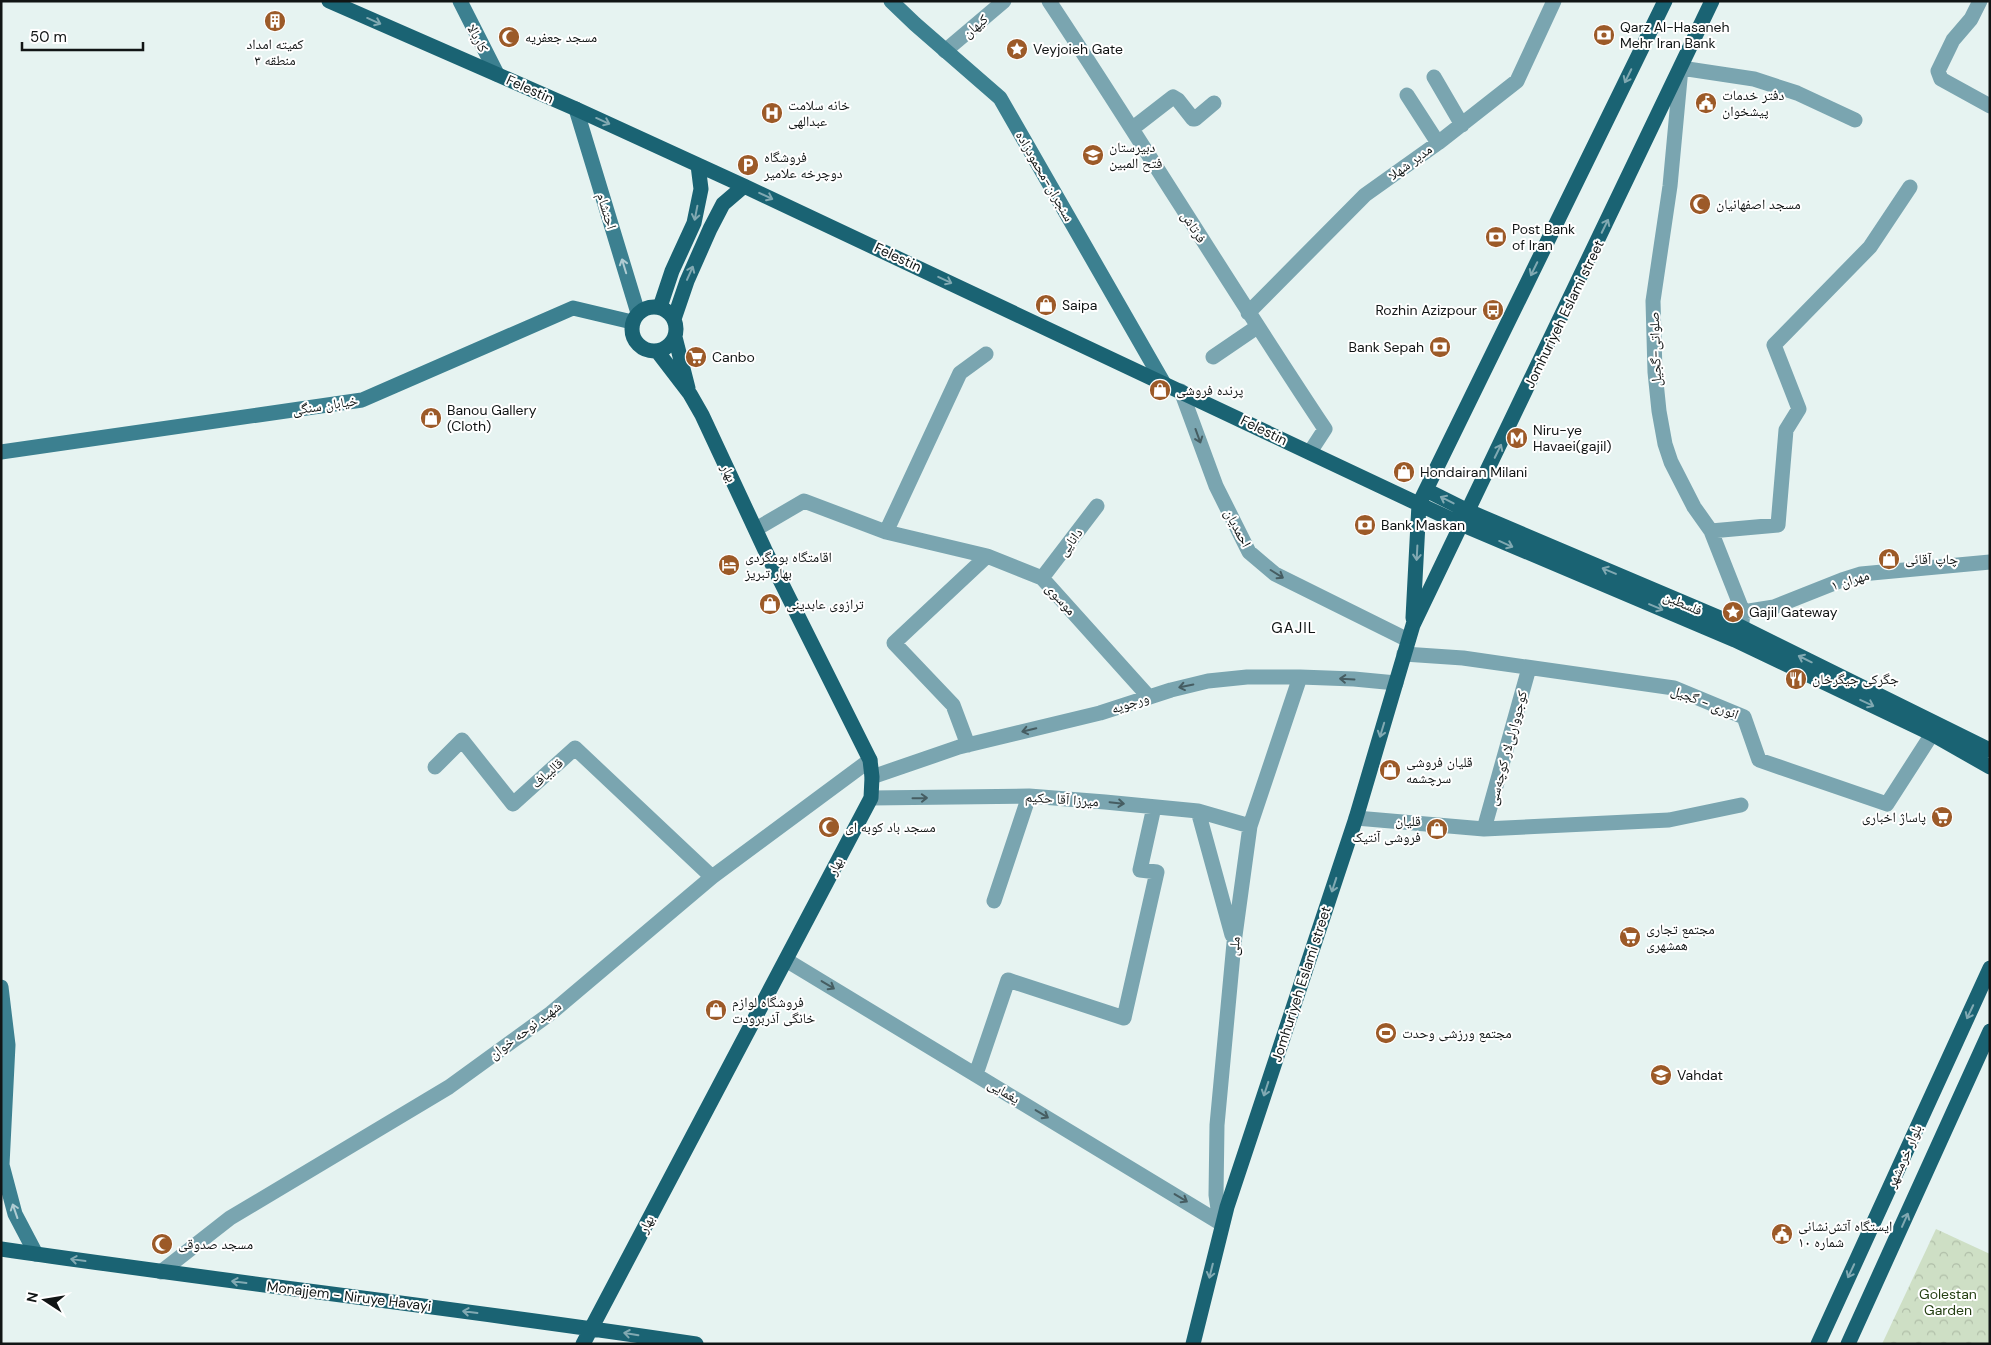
<svg xmlns="http://www.w3.org/2000/svg" width="1991" height="1345" viewBox="0 0 1991 1345" font-family="'DM Sans','Noto Naskh Arabic',sans-serif">
<style>
.park{fill:url(#park-crowns)}
.lines{fill:none;stroke-linecap:round;stroke-linejoin:round}
.street{stroke:#7aa5b0;stroke-width:15}
.secondary{stroke:#3c8090;stroke-width:15}
.primary{stroke:#1a6373;stroke-width:15}
.oneway{stroke:#81a9b2}
.oneway2{stroke:#b1ccd3}
.oneway3{stroke:#465d62}
.labels{text-anchor:middle;dominant-baseline:central;stroke-width:4;stroke-linejoin:round;paint-order:stroke}
.street-label{font-size:14px;fill:#111515;stroke:#fff}
.poi-label{font-size:14px;fill:#111515;stroke:#fff;text-anchor:start}
.park-label{font-size:14px;fill:#254013;stroke:#fff}
.neighbourhood-label{font-size:15px;letter-spacing:1px;fill:#111515;stroke:#fff}
</style>
<defs>
<pattern id="park-crowns" width="20" height="18" patternUnits="userSpaceOnUse" patternTransform="scale(1.25)"><rect width="20" height="18" fill="#cedfc5"/><path d="M2 6a3 3 0 1 1 6 0M12 15a3 3 0 1 1 6 0" fill="none" stroke="#b0bea8"/></pattern>
</defs>
<rect width="100%" height="100%" fill="#e6f3f1"/>
<path class="park" d="M1936,1229L1990,1254V1344H1882Z"/>
<g class="lines">
<path class="street" d="M1049,1C1143,143 1231,288 1325,429L1310,452
M1980,1L1971,19L1953,40L1938,71L1941,79L1990,106
M945,51L1004,1
M1434,77L1462,125
M1407,95L1438,143
M1133,128L1173,97L1178,100L1193,119H1195L1214,103
M1248,313L1365,195L1438,143L1517,81L1554,1
M1213,357L1257,327
M1181,391L1216,486L1249,552L1275,574L1408,640
M756,529L804,501L886,532L987,556L1042,578L1149,697
M1711,531L1778,525L1786,430L1799,409L1774,345L1870,247L1910,187
M886,532L960,373L986,354
M1042,578L1097,506
M1743,612L1711,531L1694,507L1671,462L1665,444L1659,411L1655,372L1653,301L1670,186L1681,68L1754,79L1797,93L1855,120
M1742,622L1743,612L1774,607L1842,580L1861,574L1990,562
M1404,654L1463,658L1674,688L1744,717L1759,760L1887,804L1932,734
M968,745L953,705L894,643L987,556
M435,767L462,740L513,804L575,748L712,877
M872,777L959,747L1100,713L1171,690L1208,681L1247,677H1300L1354,679L1396,683
M871,798L1029,796L1105,802L1198,811L1250,826
M1198,811L1232,935
M1356,818L1484,829L1669,820L1741,805
M1484,829L1529,668
M994,901L1029,796
M786,960L1222,1224
M976,1074L1008,980L1124,1018L1157,872L1140,870L1154,807
M1222,1224L1218,1209L1216,1195L1217,1125L1234,943L1250,826L1300,677
M161,1272L230,1218L449,1087L551,1013L712,877L870,760"/>
<path class="secondary" d="M460,1L497,74
M891,1L915,24L1000,98L1163,382
M576,109L638,313
M1,452L362,400L573,308L632,322
M1,987L8,1045L2,1165L15,1214L36,1254"/>
<path class="primary" d="M329,1L576,109L744,186L1461,524L1735,640L1932,734L1990,767
M632 329a22 22 0 1 1 44 0a22 22 0 1 1-44 0Z
M660,307L672,271L694,223L701,189L698,165
M674,319L687,281L710,229L723,204L744,186
M675,337L688,388
M1426,490L1468,511L1741,627L1990,750
M1413,618L1419,504L1665,1
M1,1249C233,1283 465,1309 696,1344
M583,1344L871,798L872,777L870,760L765,550L702,415L690,394L657,351
M1193,1344L1227,1207L1356,818L1413,625L1712,1
M1818,1344L1990,968
M1848,1344L1990,1031"/>
</g>
<defs><path id="oneway-shaft" d="M-6 0H5M1.5-3L5.5 0L1.5 3" fill="none" stroke-width="1.6" stroke-linecap="round" stroke-linejoin="round" transform="scale(1.25)"/></defs>
<g class="oneway">
<use href="#oneway-shaft" transform="translate(374 21) rotate(24)"/>
<use href="#oneway-shaft" transform="translate(1628 76) rotate(116)"/>
<use href="#oneway-shaft" transform="translate(603 121) rotate(24)"/>
<use href="#oneway-shaft" transform="translate(766 196) rotate(25)"/>
<use href="#oneway-shaft" transform="translate(696 213) rotate(101)"/>
<use href="#oneway-shaft" transform="translate(1605 226) rotate(-64)"/>
<use href="#oneway-shaft" transform="translate(1534 269) rotate(116)"/>
<use href="#oneway-shaft" transform="translate(690 273) rotate(-66)"/>
<use href="#oneway-shaft" transform="translate(945 280) rotate(25)"/>
<use href="#oneway-shaft" transform="translate(1498 451) rotate(-64)"/>
<use href="#oneway-shaft" transform="translate(1447 500) rotate(-153)"/>
<use href="#oneway-shaft" transform="translate(1506 544) rotate(24)"/>
<use href="#oneway-shaft" transform="translate(1417 553) rotate(93)"/>
<use href="#oneway-shaft" transform="translate(1609 571) rotate(-157)"/>
<use href="#oneway-shaft" transform="translate(1656 607) rotate(23)"/>
<use href="#oneway-shaft" transform="translate(1805 659) rotate(-154)"/>
<use href="#oneway-shaft" transform="translate(1867 703) rotate(25)"/>
<use href="#oneway-shaft" transform="translate(1382 730) rotate(107)"/>
<use href="#oneway-shaft" transform="translate(1334 885) rotate(108)"/>
<use href="#oneway-shaft" transform="translate(1970 1012) rotate(115)"/>
<use href="#oneway-shaft" transform="translate(1266 1089) rotate(108)"/>
<use href="#oneway-shaft" transform="translate(1905 1220) rotate(-66)"/>
<use href="#oneway-shaft" transform="translate(78 1260) rotate(-172)"/>
<use href="#oneway-shaft" transform="translate(1211 1271) rotate(104)"/>
<use href="#oneway-shaft" transform="translate(1851 1271) rotate(115)"/>
<use href="#oneway-shaft" transform="translate(239 1282) rotate(-173)"/>
<use href="#oneway-shaft" transform="translate(470 1312) rotate(-173)"/>
<use href="#oneway-shaft" transform="translate(631 1334) rotate(-171)"/>
</g>
<g class="oneway2">
<use href="#oneway-shaft" transform="translate(624 266) rotate(-107)"/>
<use href="#oneway-shaft" transform="translate(15 1211) rotate(-109)"/>
</g>
<g class="oneway3">
<use href="#oneway-shaft" transform="translate(1198 436) rotate(70)"/>
<use href="#oneway-shaft" transform="translate(1277 574) rotate(32)"/>
<use href="#oneway-shaft" transform="translate(1347 679) rotate(-177)"/>
<use href="#oneway-shaft" transform="translate(1186 686) rotate(168)"/>
<use href="#oneway-shaft" transform="translate(1029 730) rotate(166)"/>
<use href="#oneway-shaft" transform="translate(920 798) rotate(-1)"/>
<use href="#oneway-shaft" transform="translate(1117 803) rotate(6)"/>
<use href="#oneway-shaft" transform="translate(828 985) rotate(31)"/>
<use href="#oneway-shaft" transform="translate(1042 1114) rotate(31)"/>
<use href="#oneway-shaft" transform="translate(1181 1198) rotate(31)"/>
</g>
<defs>
<g id="building-disc" transform="scale(1.125)"><circle r="9.5" fill="#9c5a28" stroke="#fff"/><path d="M-4-6H4V6H1V3H-1V6H-4ZM-2.5-4.3h1.7v1.8h-1.7ZM.8-4.3h1.7v1.8H.8ZM-2.5-1h1.7V.8h-1.7ZM.8-1h1.7V.8H.8Z" fill="#fff"/></g>
<g id="bank-disc" transform="scale(1.125)"><circle r="9.5" fill="#9c5a28" stroke="#fff"/><path d="M-6-4H6V4H-6ZM0-2.3a2.3 2.3 0 1 0 0 4.6a2.3 2.3 0 1 0 0-4.6Z" fill="#fff"/></g>
<g id="mosque-disc" transform="scale(1.125)"><circle r="9.5" fill="#9c5a28" stroke="#fff"/><path d="M3.5-4.9A6 6 0 1 0 3.5 4.9A5 5 0 1 1 3.5-4.9Z" fill="#fff"/></g>
<g id="sight-disc" transform="scale(1.125)"><circle r="9.5" fill="#9c5a28" stroke="#fff"/><path d="M0-6L1.8-2.2L6-1.7L2.9 1.2L3.7 5.4L0 3.3L-3.7 5.4L-2.9 1.2L-6-1.7L-1.8-2.2Z" fill="#fff"/></g>
<g id="civic-disc" transform="scale(1.125)"><circle r="9.5" fill="#9c5a28" stroke="#fff"/><path d="M-.6-6.5H3V-4.5H.6V-3L4-1V1h2V6H-6V1h2V-1L-.6-3ZM-1.2 2.5V6h2.4V2.5Z" fill="#fff"/></g>
<g id="hospital-disc" transform="scale(1.125)"><circle r="9.5" fill="#9c5a28" stroke="#fff"/><path d="M-5-5h3v3.5h4V-5h3V5h-3V1.5h-4V5h-3Z" fill="#fff"/></g>
<g id="school-disc" transform="scale(1.125)"><circle r="9.5" fill="#9c5a28" stroke="#fff"/><path d="M0-5L7-2L0 1L-7-2ZM-4 1L0 2.5L4 1V4Q0 6-4 4Z" fill="#fff"/></g>
<g id="parking-disc" transform="scale(1.125)"><circle r="9.5" fill="#9c5a28" stroke="#fff"/><path d="M-3.5-5.5H1a3.5 3.5 0 0 1 0 7H-1V5.5H-3.5ZM-1-3.4V-.6H.8a1.4 1.4 0 0 0 0-2.8Z" fill="#fff"/></g>
<g id="shop-disc" transform="scale(1.125)"><circle r="9.5" fill="#9c5a28" stroke="#fff"/><path d="M-5-2.5h2.3a2.7 3.5 0 0 1 5.4 0H5L5.5 6h-11ZM-1.5-2.5h3a1.5 2.3 0 0 0-3 0Z" fill="#fff"/></g>
<g id="bus-disc" transform="scale(1.125)"><circle r="9.5" fill="#9c5a28" stroke="#fff"/><path d="M-5-6H5V4H4V6H2V4H-2V6H-4V4H-5ZM-3.5-4V0h7V-4ZM-3.5 1.2v1.5H-2V1.2ZM2 1.2v1.5H3.5V1.2Z" fill="#fff"/></g>
<g id="supermarket-disc" transform="scale(1.125)"><circle r="9.5" fill="#9c5a28" stroke="#fff"/><path d="M-6-5.5h2.5l.6 2H6L4.5 2H-2.5L-4.4-4H-6ZM-1.5 3.2a1.3 1.3 0 1 0 .1 0ZM3 3.2a1.3 1.3 0 1 0 .1 0Z" fill="#fff"/></g>
<g id="metro-disc" transform="scale(1.125)"><circle r="9.5" fill="#9c5a28" stroke="#fff"/><path d="M-5.5 5V-5H-3L0 0L3-5H5.5V5H3V-.5L0 4L-3-.5V5Z" fill="#fff"/></g>
<g id="hotel-disc" transform="scale(1.125)"><circle r="9.5" fill="#9c5a28" stroke="#fff"/><path d="M-6-4.5h1.5V1H6V5H4.5V3h-9V5H-6ZM-4 0a1.8 1.8 0 1 1 3.6 0ZM.5 0V-2.5h3Q6-2.5 6 0Z" fill="#fff"/></g>
<g id="restaurant-disc" transform="scale(1.125)"><circle r="9.5" fill="#9c5a28" stroke="#fff"/><path d="M-5-6h1v4h1v-4h1v4h1v-4h1v5L-1.5 .5V6h-2V.5L-5-1ZM5-6V6H3V1.5H1.5Q1.5-4 5-6Z" fill="#fff"/></g>
<g id="stadium-disc" transform="scale(1.125)"><circle r="9.5" fill="#9c5a28" stroke="#fff"/><path d="M0-5a6.5 5 0 1 0 0 10a6.5 5 0 1 0 0-10ZM-3.5-1.8h7v3.6h-7Z" fill="#fff"/></g>
</defs>
<g fill-rule="evenodd">
<use href="#building-disc" x="275" y="21"/>
<use href="#bank-disc" x="1604" y="35"/>
<use href="#mosque-disc" x="509" y="37"/>
<use href="#sight-disc" x="1017" y="49"/>
<use href="#civic-disc" x="1706" y="103"/>
<use href="#hospital-disc" x="772" y="113"/>
<use href="#school-disc" x="1093" y="155"/>
<use href="#parking-disc" x="748" y="165"/>
<use href="#mosque-disc" x="1700" y="204"/>
<use href="#bank-disc" x="1496" y="237"/>
<use href="#shop-disc" x="1046" y="305"/>
<use href="#bus-disc" x="1493" y="310"/>
<use href="#bank-disc" x="1440" y="347"/>
<use href="#supermarket-disc" x="696" y="357"/>
<use href="#shop-disc" x="1160" y="390"/>
<use href="#shop-disc" x="431" y="418"/>
<use href="#metro-disc" x="1517" y="438"/>
<use href="#shop-disc" x="1404" y="472"/>
<use href="#bank-disc" x="1365" y="525"/>
<use href="#shop-disc" x="1889" y="559"/>
<use href="#hotel-disc" x="729" y="565"/>
<use href="#shop-disc" x="770" y="604"/>
<use href="#sight-disc" x="1733" y="612"/>
<use href="#restaurant-disc" x="1796" y="679"/>
<use href="#shop-disc" x="1390" y="770"/>
<use href="#supermarket-disc" x="1942" y="817"/>
<use href="#mosque-disc" x="829" y="827"/>
<use href="#shop-disc" x="1437" y="829"/>
<use href="#supermarket-disc" x="1630" y="937"/>
<use href="#shop-disc" x="716" y="1010"/>
<use href="#stadium-disc" x="1386" y="1033"/>
<use href="#school-disc" x="1661" y="1075"/>
<use href="#civic-disc" x="1782" y="1234"/>
<use href="#mosque-disc" x="162" y="1244"/>
</g>
<g class="labels">
<g class="street-label">
<text transform="translate(975 26) rotate(-40)">کیهان</text>
<text transform="translate(478 38) rotate(63)">کاربالا</text>
<text transform="translate(530 89) rotate(24)">Felestin</text>
<text transform="translate(1410 162) rotate(-36)">مدیر شهلا</text>
<text transform="translate(1045 176) rotate(60)">سنجران-محمودزاده</text>
<text transform="translate(607 211) rotate(73)">احتشام</text>
<text transform="translate(1194 227) rotate(58)">فرتاش</text>
<text transform="translate(898 257) rotate(25)">Felestin</text>
<text transform="translate(1564 314) rotate(-64)">Jomhuriyeh Eslami street</text>
<text transform="translate(1655 349) rotate(-92)">صلواتی-گجیل</text>
<text transform="translate(325 405) rotate(-9)">خیابان سنگی</text>
<text transform="translate(1264 430) rotate(26)">Felestin</text>
<text transform="translate(729 473) rotate(65)">بهار</text>
<text transform="translate(1238 528) rotate(62)">احمدیان</text>
<text transform="translate(1070 542) rotate(-53)">دانایی</text>
<text transform="translate(1850 580) rotate(-17)">مهران ۱</text>
<text transform="translate(1061 599) rotate(48)">موسوی</text>
<text transform="translate(1683 603) rotate(23)">فلسطین</text>
<text transform="translate(1705 702) rotate(21)">انوری - گجیل</text>
<text transform="translate(1130 703) rotate(-18)">ورجویه</text>
<text transform="translate(1507 748) rotate(-75)">کوجووارلی‌لار کوچه‌سی</text>
<text transform="translate(547 773) rotate(-42)">قالیباف</text>
<text transform="translate(1062 799) rotate(4)">میرزا آقا حکیم</text>
<text transform="translate(835 866) rotate(-62)">بهار</text>
<text transform="translate(1234 946) rotate(-84)">ملی</text>
<text transform="translate(1301 984) rotate(-72)">Jomhuriyeh Eslami street</text>
<text transform="translate(525 1030) rotate(-37)">شهید نوحه خوان</text>
<text transform="translate(1004 1091) rotate(31)">یغمایی</text>
<text transform="translate(1904 1156) rotate(-66)">بلوار خرمشهر</text>
<text transform="translate(646 1224) rotate(-62)">بهار</text>
<text transform="translate(349 1296) rotate(7)">Monajjem - Niruye Havayi</text>
</g>
<g class="poi-label">
<text x="1620" y="27">Qarz Al-Hasaneh<tspan x="1620" dy="16">Mehr Iran Bank</tspan></text>
<text x="525" y="37">مسجد جعفریه</text>
<text x="275" y="44" text-anchor="middle">کمیته امداد<tspan x="275" dy="16">منطقه ۳</tspan></text>
<text x="1033" y="49">Veyjoieh Gate</text>
<text x="1722" y="95">دفتر خدمات<tspan x="1722" dy="16">پیشخوان</tspan></text>
<text x="788" y="105">خانه سلامت<tspan x="788" dy="16">عبدالهی</tspan></text>
<text x="1109" y="147">دبیرستان<tspan x="1109" dy="16">فتح المبین</tspan></text>
<text x="764" y="157">فروشگاه<tspan x="764" dy="16">دوچرخه علامیر</tspan></text>
<text x="1716" y="204">مسجد اصفهانیان</text>
<text x="1512" y="229">Post Bank<tspan x="1512" dy="16">of Iran</tspan></text>
<text x="1062" y="305">Saipa</text>
<text x="1477" y="310" text-anchor="end">Rozhin Azizpour</text>
<text x="1424" y="347" text-anchor="end">Bank Sepah</text>
<text x="712" y="357">Canbo</text>
<text x="1176" y="390">پرنده فروشی</text>
<text x="447" y="410">Banou Gallery<tspan x="447" dy="16">(Cloth)</tspan></text>
<text x="1533" y="430">Niru-ye<tspan x="1533" dy="16">Havaei(gajil)</tspan></text>
<text x="1420" y="472">Hondairan Milani</text>
<text x="1381" y="525">Bank Maskan</text>
<text x="745" y="557">اقامتگاه بومگردی<tspan x="745" dy="16">بهار تبریز</tspan></text>
<text x="1905" y="559">چاپ آقائی</text>
<text x="786" y="604">ترازوی عابدینی</text>
<text x="1749" y="612">Gajil Gateway</text>
<text x="1812" y="679">جگرکی جیگرخان</text>
<text x="1406" y="762">قلیان فروشی<tspan x="1406" dy="16">سرچشمه</tspan></text>
<text x="1926" y="817" text-anchor="end">پاساژ اخباری</text>
<text x="1421" y="821" text-anchor="end">قلیان<tspan x="1421" dy="16">فروشی آنتیک</tspan></text>
<text x="845" y="827">مسجد باد کوبه ای</text>
<text x="1646" y="929">مجتمع تجاری<tspan x="1646" dy="16">همشهری</tspan></text>
<text x="732" y="1002">فروشگاه لوازم<tspan x="732" dy="16">خانگی آذربرودت</tspan></text>
<text x="1402" y="1033">مجتمع ورزشی وحدت</text>
<text x="1677" y="1075">Vahdat</text>
<text x="1798" y="1226">ایستگاه آتش‌نشانی<tspan x="1798" dy="16">شماره ۱۰</tspan></text>
<text x="178" y="1244">مسجد صدوقی</text>
</g>
<g class="park-label">
<text x="1948" y="1294">Golestan<tspan x="1948" dy="16">Garden</tspan></text>
</g>
<g class="neighbourhood-label">
<text x="1294" y="628">GAJIL</text>
</g>
</g>
<rect width="1991" height="1345" fill="none" stroke="#111515" stroke-width="5"/>
<g transform="translate(45 1300) rotate(282)" stroke="#ffffff" stroke-width="4" paint-order="stroke">
<path d="M0-4L9 19L0 12L-9 19Z" fill="#111515"/>
<text y="-8" font-size="14" font-weight="bold" text-anchor="middle" fill="#111515">N</text>
</g>
<path d="M22 42v8h121v-8" fill="none" stroke="#111515" stroke-width="2.5"/>
<text x="30" y="42" font-size="15" fill="#111515" stroke="#ffffff" stroke-width="4" paint-order="stroke">50 m</text>
</svg>
